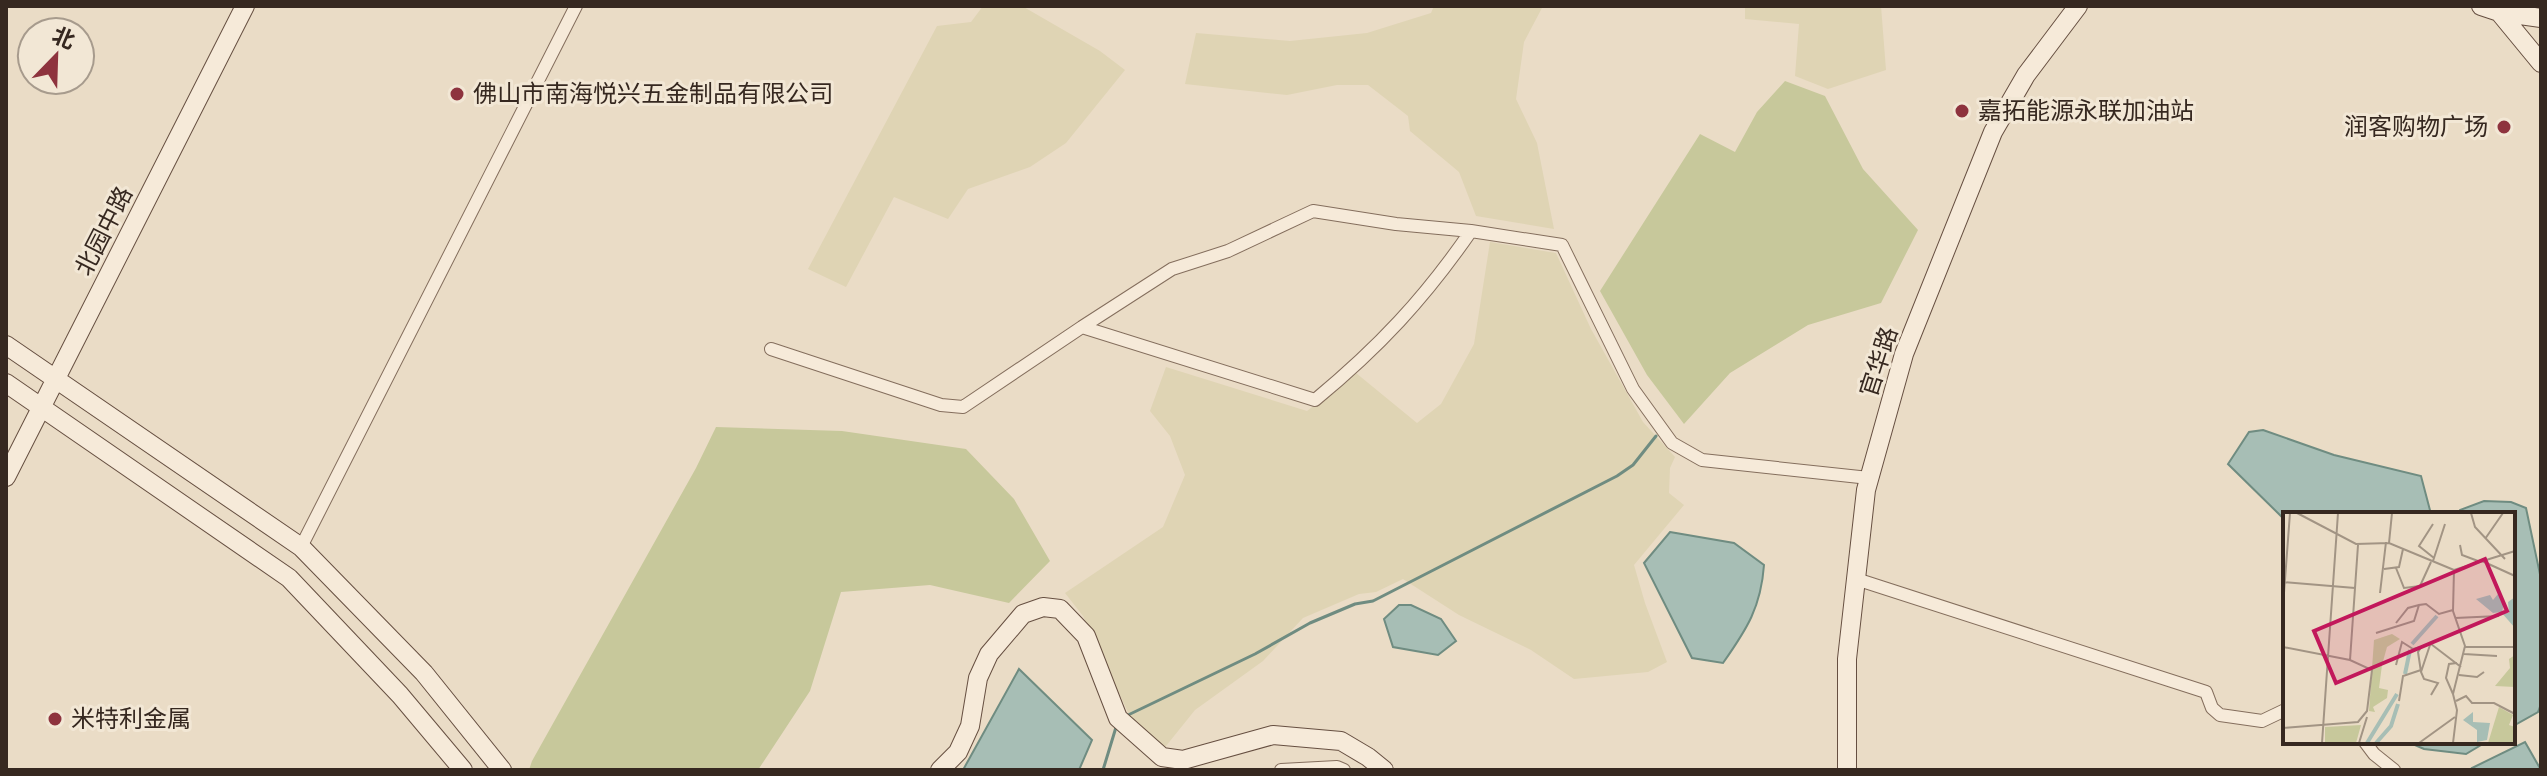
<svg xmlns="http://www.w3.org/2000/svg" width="2547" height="776" viewBox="0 0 2547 776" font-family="'Roboto Serif','Noto Sans SC',serif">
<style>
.farmland{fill:#dfd4b4}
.green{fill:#c7c89b}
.water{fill:#a7beb5;stroke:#6f8c81;stroke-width:2}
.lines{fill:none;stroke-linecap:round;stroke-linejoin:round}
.stream{stroke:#6f8c81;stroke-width:3}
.street-casing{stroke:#846e5d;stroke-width:14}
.secondary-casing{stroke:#664f41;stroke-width:20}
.street{stroke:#f6ead9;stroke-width:12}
.secondary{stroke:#f6ead9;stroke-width:18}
.poi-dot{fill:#8e333e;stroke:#f2e7d5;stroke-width:3}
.labels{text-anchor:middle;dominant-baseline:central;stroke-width:6;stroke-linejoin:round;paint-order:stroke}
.poi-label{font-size:24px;fill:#362820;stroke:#f2e7d5;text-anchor:start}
.street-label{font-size:24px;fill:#362820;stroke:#f2e7d5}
.inset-river{fill:none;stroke:#a7beb5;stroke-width:4}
.inset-road{fill:none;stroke:#a29484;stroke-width:2}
.view{fill:#c2185b;fill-opacity:0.15;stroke:#c2185b;stroke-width:4}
.inset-edge{fill:none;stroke:#362820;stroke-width:4}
</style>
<rect width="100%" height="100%" fill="#eadcc6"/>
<path class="farmland" d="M983,6H1022L1100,51L1125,70L1066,143L1030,167L968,189L948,219L894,197L846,287L808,269L937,26L971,22Z
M1434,6H1543L1524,42L1516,99L1537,143L1554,229L1476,216L1459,172L1410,131L1408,116L1368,85H1337L1287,95L1185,84L1196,33L1290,41L1367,33L1431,13Z
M1745,6H1881L1886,70L1828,89L1795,76L1799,24L1745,19Z
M1490,242L1556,253L1591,329L1643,422L1675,457L1670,468L1669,493L1684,505L1634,565L1645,603L1667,662L1648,672L1574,679L1531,650L1459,615L1403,579L1376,592L1359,594L1303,618L1263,661L1195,710L1162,751L1132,721L1083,616L1065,593L1163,527L1185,475L1170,436L1150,411L1166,367L1307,411L1356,373L1417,423L1441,404L1474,344Z"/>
<path class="green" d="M1785,81L1825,96L1863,169L1918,230L1881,303L1808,325L1730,373L1684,424L1647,375L1600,291L1700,134L1735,152L1757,112Z
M716,427L842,431L966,449L1014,499L1050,561L1009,603L930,585L841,592L810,691L758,770H529L532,761L696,468Z"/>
<path class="water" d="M2263,430L2334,455L2421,476L2431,514H2285V520L2228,464L2249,432Z
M2484,501L2511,502L2526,508L2541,579V704L2538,712L2513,726V514H2458L2460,510Z
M1670,532L1734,543L1764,565C1761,607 1747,629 1723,663L1692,658L1644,563Z
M1399,605H1411L1441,619L1456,641L1438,655L1393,647L1384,619Z
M1019,669L1092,740L1079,770H963Z
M2408,742H2486L2466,754L2424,749Z
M2525,742L2541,770H2473L2472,768Z"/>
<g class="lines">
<path class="stream" d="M1126,716L1255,654L1310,623L1355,604L1373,601L1617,476L1633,465L1656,436
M1103,770L1117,724"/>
<g class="street-casing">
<path id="street" d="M1082,327L1172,269L1228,251L1313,211L1396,224L1471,231
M771,349L941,405L963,407L1082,327L1315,400C1379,347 1424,299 1471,231L1562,245L1633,389L1672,443L1702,460L1869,478
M301,547L576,6
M1856,579L2206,692L2212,708L2220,715L2262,721L2285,710
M2365,742L2374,754L2394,770
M1281,770L1337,767L1344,770"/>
</g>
<g class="secondary-casing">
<path id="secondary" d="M2481,6L2499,12L2541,18
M2499,12L2541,63
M6,345L301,547L424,673L502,770
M6,383L289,578L400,695L463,770
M6,477L245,6
M940,770L958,752L970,726L978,678L989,654L1023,614L1043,607L1060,609L1086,636L1118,718L1162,757L1183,760L1273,735L1341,741L1368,757L1384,770
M1847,770V659L1866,490L1904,354L1993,132L2026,75L2078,6"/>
</g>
<use href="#street" class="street"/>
<use href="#secondary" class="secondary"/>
</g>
<g class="poi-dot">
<circle cx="457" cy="94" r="8"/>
<circle cx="1962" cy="111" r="8"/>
<circle cx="2504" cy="127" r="8"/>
<circle cx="55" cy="719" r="8"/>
</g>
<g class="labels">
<g class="poi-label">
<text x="473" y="94">佛山市南海悦兴五金制品有限公司</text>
<text x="1978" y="111">嘉拓能源永联加油站</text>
<text x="2488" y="127" text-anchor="end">润客购物广场</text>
<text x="71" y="719">米特利金属</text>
</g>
<g class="street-label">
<text transform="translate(104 231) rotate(-63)">北园中路</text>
<text transform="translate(1879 362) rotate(-72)">官华路</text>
</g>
</g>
<g transform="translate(2283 512)">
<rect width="232" height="232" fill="#eadcc6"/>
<path d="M109,122L117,127L104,135L99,153L96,176L105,178L104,186L90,195L92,200L86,199L91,128ZM232,143V175L212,174L227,156L226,147ZM216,195L230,203L226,213L232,215V231H205ZM78,213L73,231H42V215Z" fill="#c7c89b"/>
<path d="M215,82L221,91L219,100L226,101L225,90L232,85V116L218,100L210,101L193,87L207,83L210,88ZM190,200V210L207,211L204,228L194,230V218L180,208Z" fill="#a7beb5"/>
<path class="inset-river" d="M129,132L154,104M122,162L127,138M84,231L114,182M93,231L108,214L115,192"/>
<path class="inset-road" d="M14,1L73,32L106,31L171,58M188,1L192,15L222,47M150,12L136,34L151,46M202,27L220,1M106,31L109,1M177,33L179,43L195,49M150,49L162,12M199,49L232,64M113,56L121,76L137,74L148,50M101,57L116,55L120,37M171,58L232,39M0,70L72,76M97,81L103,30M0,94L7,1M172,106L216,104M113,111L125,96L136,93M93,121L131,109L136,93L143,92L156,102L170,98M147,133L138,160L141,167L155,171L148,183M0,135L67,148L89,158L84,199L75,210L0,216M182,135H232M181,142L214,144M67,148L75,33M113,153L119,130L130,137L148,132L178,155M138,160L135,140L139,134M176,163L194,165L201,160M170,182L163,166L166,152L174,151M116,189L120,164L138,158M173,189L183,184L189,191H211L232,202M39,231L55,1M76,231L84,205M136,231L172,205M170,231L174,198L170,182L182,134L170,99L171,58"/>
<path class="view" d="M202,47L224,99L53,171L31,119Z"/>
<rect width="232" height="232" class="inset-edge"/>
</g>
<rect width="2547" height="776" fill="none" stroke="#362820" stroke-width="16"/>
<g transform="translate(56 56) rotate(23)"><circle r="38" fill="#f2e7d5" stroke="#a79b8d" stroke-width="2"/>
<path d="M0-6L14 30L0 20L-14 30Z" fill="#8e333e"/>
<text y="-12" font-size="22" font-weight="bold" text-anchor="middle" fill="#362820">北</text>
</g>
</svg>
